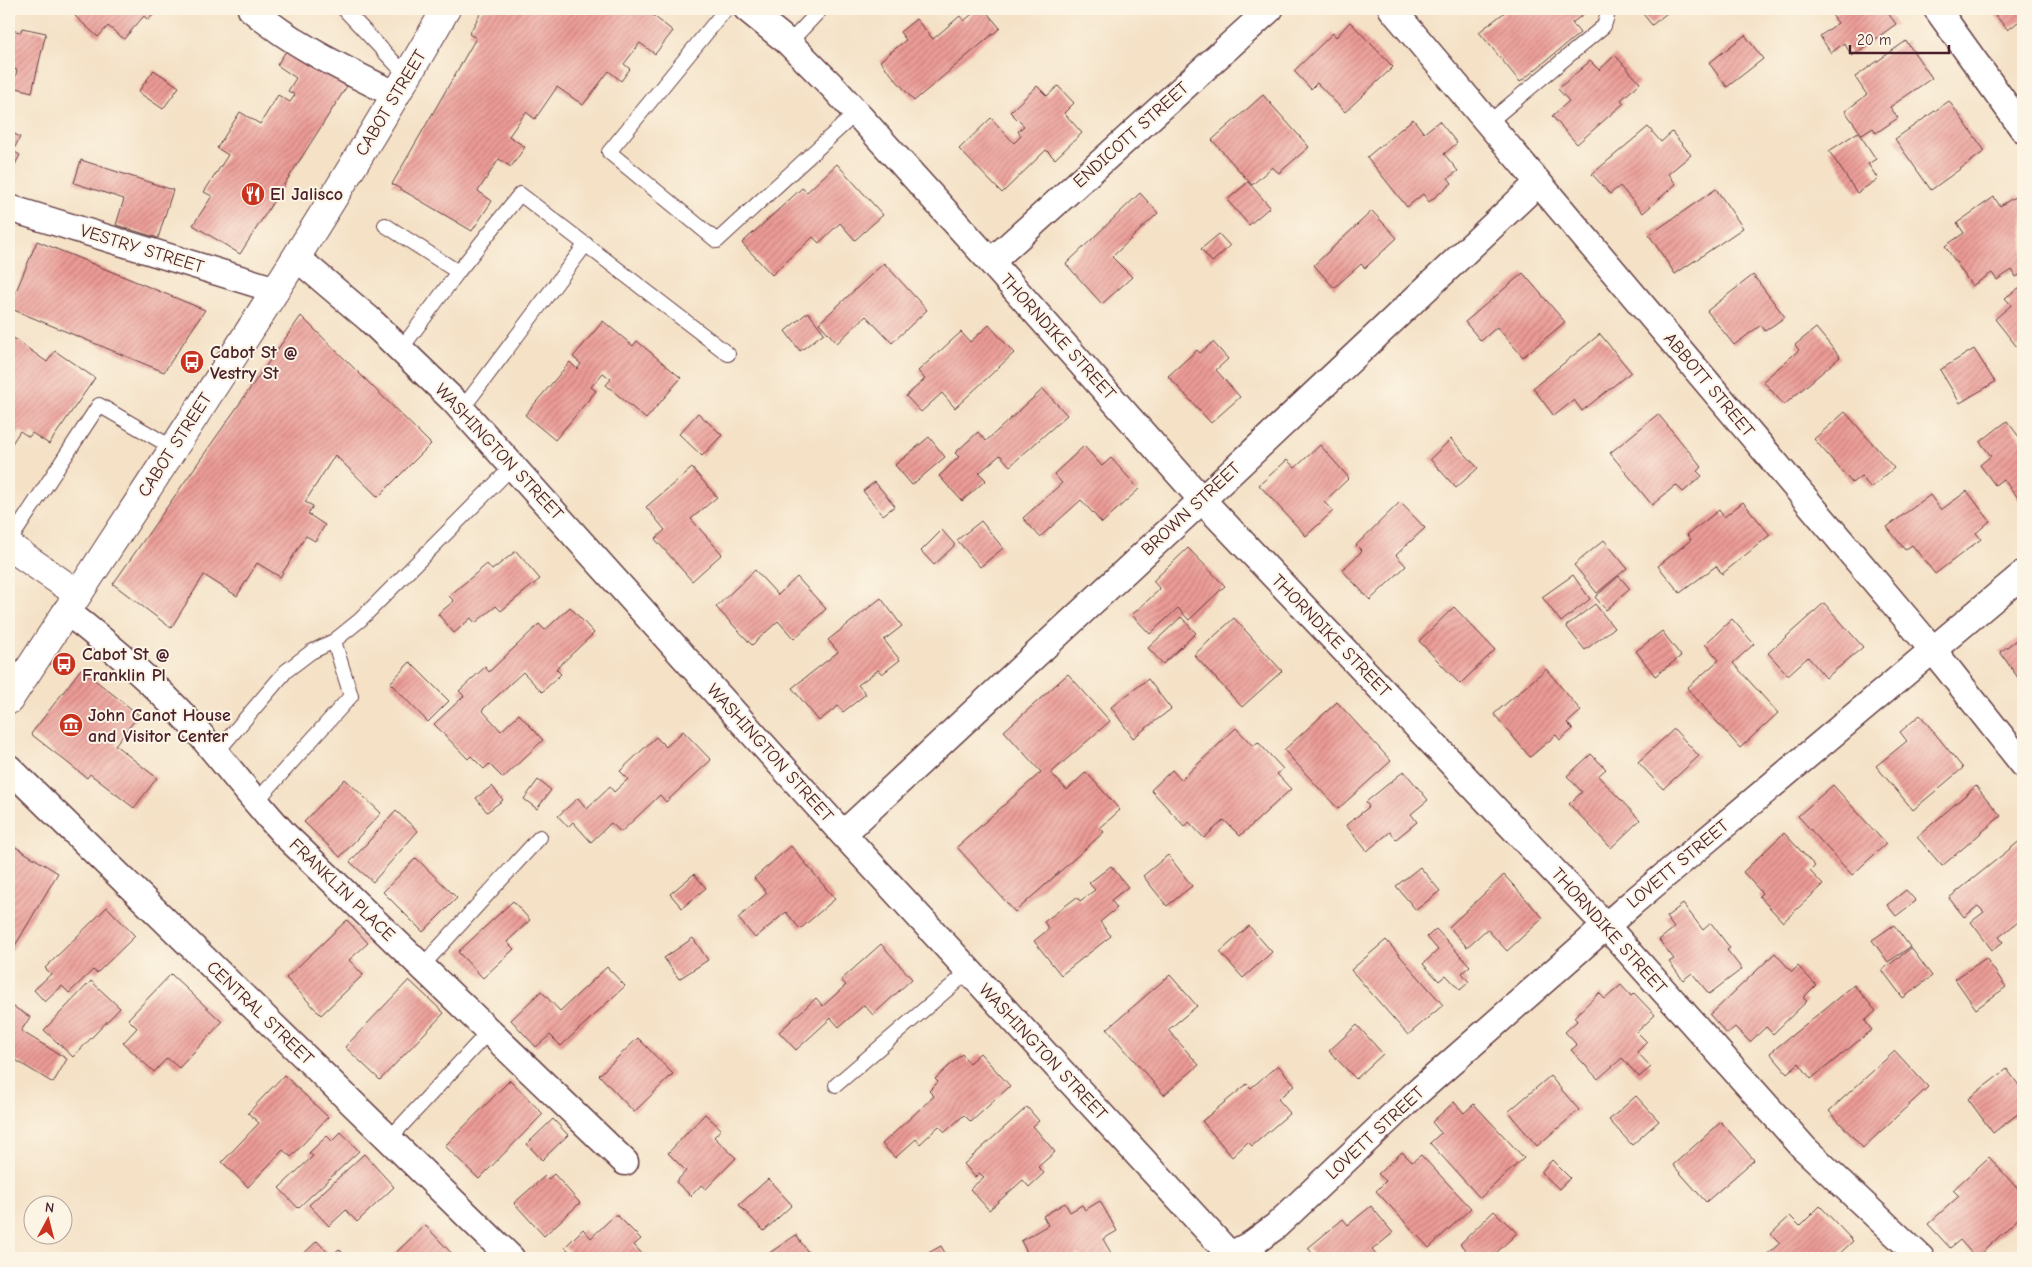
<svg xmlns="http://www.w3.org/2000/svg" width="2032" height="1267" viewBox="0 0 2032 1267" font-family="'Comic Neue',sans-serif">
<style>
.building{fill:url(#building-hatch)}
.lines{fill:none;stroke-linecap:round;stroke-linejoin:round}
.lane-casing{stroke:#643c42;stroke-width:16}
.street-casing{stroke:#643c42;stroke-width:29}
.secondary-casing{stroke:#643c42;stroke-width:30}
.lane{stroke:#fff;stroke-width:14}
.street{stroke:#fff;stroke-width:26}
.secondary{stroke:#fff;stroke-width:28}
.labels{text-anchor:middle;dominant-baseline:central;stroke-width:4;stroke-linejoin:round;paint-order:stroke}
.street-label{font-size:18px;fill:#4a1f2b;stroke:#fcf5e5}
.poi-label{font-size:18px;font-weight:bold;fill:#4a1f2b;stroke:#fcf5e5;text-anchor:start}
</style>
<defs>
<pattern id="building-hatch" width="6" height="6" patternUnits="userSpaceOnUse" patternTransform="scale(1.25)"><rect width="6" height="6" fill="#ec9b96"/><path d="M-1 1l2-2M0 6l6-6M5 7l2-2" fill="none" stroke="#c17e7b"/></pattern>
</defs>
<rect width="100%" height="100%" fill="#fcf5e5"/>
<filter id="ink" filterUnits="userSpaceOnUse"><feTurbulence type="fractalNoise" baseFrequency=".02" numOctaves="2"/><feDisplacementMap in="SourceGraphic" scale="10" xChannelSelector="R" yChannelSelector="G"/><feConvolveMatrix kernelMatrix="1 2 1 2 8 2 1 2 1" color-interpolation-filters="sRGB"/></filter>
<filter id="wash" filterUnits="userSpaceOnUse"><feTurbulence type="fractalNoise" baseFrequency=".0096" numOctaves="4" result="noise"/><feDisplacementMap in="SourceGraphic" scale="20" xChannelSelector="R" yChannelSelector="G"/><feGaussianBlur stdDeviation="1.12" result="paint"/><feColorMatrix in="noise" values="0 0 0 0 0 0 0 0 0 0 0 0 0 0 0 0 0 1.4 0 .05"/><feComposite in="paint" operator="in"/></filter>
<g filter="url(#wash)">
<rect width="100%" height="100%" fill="#f4e1c6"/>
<g id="blocks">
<path class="building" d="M82,9H89L92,12L95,9H159L148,20L144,16L124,39L108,26L98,37L75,16Z
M483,9H647L646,10L673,31L655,54L640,43L624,64L630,69L621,81L609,71L583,105L557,87L535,119L526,112L509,136L525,147L511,167L499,159L478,191L492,201L472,231L392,184L476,38L469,34Z
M978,9H984L1000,28L914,101L880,61L906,40L900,32L916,19L933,39L960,16L964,21Z
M1509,9H1590L1572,23L1580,33L1520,82L1479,32Z
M1639,9H1672L1652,25Z
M1841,9H1885L1896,24L1852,56L1844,43L1831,53L1820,36L1838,23L1832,15Z
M1990,9H2023V18L2008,30Z
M1350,22L1393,67L1345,112L1317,83L1311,89L1294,71L1333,33L1336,37Z
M22,28L46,33L32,92L13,87L17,70L9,68V30L21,32Z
M1745,35L1763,59L1727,87L1709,63Z
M1906,41L1932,78L1890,107L1898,118L1876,133L1873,128L1862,135L1845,111L1867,95L1855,77Z
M288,48L347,86L240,254L193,225L212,196L204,192L228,155L217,148L240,112L260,124L278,95L290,102L295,95L288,91L296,78L277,65Z
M1615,55L1640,83L1621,100L1624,103L1577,144L1552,116L1569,101L1558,89L1590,61L1599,70Z
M154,70L179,87L163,109L138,92Z
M1037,86L1047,96L1058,86L1074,103L1064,113L1082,133L1055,159L1046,150L1002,193L959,149L991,118L1014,143L1021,136L1018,131L1024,126L1010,112Z
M1263,95L1309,147L1279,173L1272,167L1252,185L1212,140Z
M1949,101L1985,151L1931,190L1895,139Z
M1413,119L1424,133L1439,121L1457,143L1444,154L1458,171L1448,178L1452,183L1429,202L1423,194L1407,207L1367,157Z
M1648,127L1661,142L1672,132L1691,155L1668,174L1676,184L1643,213L1620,186L1610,194L1592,174Z
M9,131L20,137L13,151L20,155L10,174H9Z
M1858,132L1876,159L1868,164L1878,179L1857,193L1829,151Z
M81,160L173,190L158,238L116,225L124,199L74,183Z
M837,164L883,215L855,240L840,223L819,243L813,237L772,275L742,243L802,188L807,192Z
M1248,182L1270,207L1249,225L1227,200Z
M1716,189L1743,228L1675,274L1649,235Z
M1140,193L1158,213L1112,257L1132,277L1102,304L1066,264Z
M2018,195L2023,203V273L2016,277L2012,270L1997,280L1992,273L1972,286L1945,246L1964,233L1957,223L1994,197L2000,206Z
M1372,211L1397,238L1365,268L1361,264L1334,288L1314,265Z
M1219,234L1230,246L1212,262L1201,249Z
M37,241L205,310L164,372L9,308Z
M884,263L927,310L892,343L866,316L837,343L819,323Z
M1523,273L1565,322L1523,357L1497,327L1481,341L1465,322Z
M1753,275L1785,317L1765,331L1761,325L1734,345L1707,311Z
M2023,285V342L2017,347L1995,319L2011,305L2005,298Z
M808,312L824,333L800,351L785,331Z
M301,316L431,444L378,497L335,455L305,502L313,506L308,514L325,525L315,541L306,536L280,577L257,563L237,596L204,575L171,628L113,584Z
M603,321L633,346L637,341L681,378L646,419L606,385L611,379L603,373L591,387L596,391L555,440L525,415L570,362L577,369L581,364L573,357Z
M989,325L1014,353L955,408L942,393L921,412L906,396L925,379L918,371L961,332L970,342Z
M1816,328L1840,357L1784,405L1763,381L1799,350L1795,345Z
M1600,334L1631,372L1582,411L1574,400L1554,416L1533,388Z
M9,335L47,362L55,351L95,378L49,444L32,433L29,437L20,431L9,448Z
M1213,342L1228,359L1216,370L1240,397L1211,423L1168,376L1197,350L1200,353Z
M1974,349L1995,382L1960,403L1940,370Z
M1043,389L1067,415L1010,466L1000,455L979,473L986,480L962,501L939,476L959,457L955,453L978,432L986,441Z
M1845,412L1894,468L1871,488L1861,476L1852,483L1814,439Z
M698,413L722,435L702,456L679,434Z
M1658,414L1702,467L1697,471L1702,476L1683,492L1676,485L1652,505L1610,453Z
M2007,421L2023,442V504L2003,479L1995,485L1980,465L1991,456L1980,442Z
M929,437L945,457L912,485L895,465Z
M1451,439L1478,468L1456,488L1430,459Z
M1320,445L1349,478L1324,502L1333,511L1306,536L1259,485L1287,460L1295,468Z
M1084,446L1102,466L1111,458L1139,489L1102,523L1081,500L1040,537L1023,518L1062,483L1054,474Z
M692,468L717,497L691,519L722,554L692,581L655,539L665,530L646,507Z
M875,482L895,506L883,515L863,491Z
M1967,491L1990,521L1976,533L1981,539L1935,574L1912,545L1905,550L1887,527L1930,495L1941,510Z
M1400,502L1425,528L1396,555L1406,566L1370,600L1342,570L1362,551L1356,545Z
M1743,502L1770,535L1722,574L1716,566L1680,593L1658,566L1691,540L1687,535L1719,510L1724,517Z
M981,521L1003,548L980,567L957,540Z
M942,530L955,545L934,565L921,551Z
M1604,540L1627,568L1597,593L1574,565Z
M1188,548L1225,586L1189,620L1178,608L1150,634L1132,615L1160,589L1153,581Z
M516,551L540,579L501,611L496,606L475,623L471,618L454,633L438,614L454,601L449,596L487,564L492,570Z
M755,570L778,595L797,577L826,609L794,639L778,621L752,645L716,607Z
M1573,575L1590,599L1561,622L1542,597Z
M1619,576L1630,589L1606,610L1595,597Z
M881,598L902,626L884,640L900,660L882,674L878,670L858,685L866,694L843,712L838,706L819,721L792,688L838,652L828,640Z
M1824,603L1863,647L1826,678L1808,657L1788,675L1768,653Z
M1595,604L1614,628L1585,650L1566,626Z
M570,607L594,633L556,669L561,674L542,692L523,672L482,710L501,731L519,714L543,740L503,778L489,764L484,769L471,756L468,759L434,724L464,696L459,691L485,667L489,672L539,624L545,630Z
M1454,607L1495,650L1460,684L1419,641Z
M1181,617L1196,633L1163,664L1148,648Z
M1234,618L1282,671L1242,707L1194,655Z
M1732,619L1754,644L1733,663L1778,713L1740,748L1687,688L1719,660L1705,644Z
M1662,631L1681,656L1655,676L1636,651Z
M2023,635V680L2021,682L2000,652Z
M410,662L449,701L428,722L390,683Z
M81,669L139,715L115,745L157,778L134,808L90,774L87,778L31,734Z
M1546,669L1581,711L1567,723L1573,729L1560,740L1556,735L1530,757L1494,714Z
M1068,674L1110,721L1051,773L1067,790L1086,772L1120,810L1100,828L1104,832L1015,912L957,847L1041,772L1004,731Z
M1148,679L1171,709L1133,738L1111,707Z
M1337,702L1391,761L1338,809L1284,750Z
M1920,715L1963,768L1913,810L1876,766L1907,741L1900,732Z
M1236,728L1253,746L1258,742L1283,769L1277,774L1291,789L1240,836L1224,820L1204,838L1189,822L1185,827L1151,790L1172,770L1181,780Z
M1674,729L1699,756L1663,789L1638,762Z
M683,731L711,760L666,802L660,795L621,832L611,823L591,842L573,822L568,827L558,816L578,798L587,809L610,787L614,792L628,779L620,771L656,737L666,747Z
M1591,754L1606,769L1598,776L1640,820L1611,848L1569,804L1582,792L1567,776Z
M1404,771L1428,800L1411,814L1417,822L1396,839L1390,832L1367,851L1346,825L1369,807L1366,802Z
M345,779L381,813L340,857L304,822Z
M538,780L551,790L537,809L524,799Z
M1833,785L1886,844L1852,875L1798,816Z
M492,786L503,800L487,812L476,798Z
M1976,786L2001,816L1942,866L1917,837Z
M396,811L418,831L373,882L350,862Z
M1784,833L1815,866L1810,871L1823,885L1783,922L1759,896L1762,893L1743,872Z
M2021,840L2023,843V918L1999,937L2003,942L1992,950L1971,922L1984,912L1978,906L1964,917L1949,898Z
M9,843L58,873L9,956Z
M791,846L835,899L800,929L786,912L755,938L738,918L767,893L754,878Z
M1168,855L1192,886L1167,906L1143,876Z
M416,858L457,898L423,932L383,892Z
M1111,866L1128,887L1111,900L1117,908L1100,922L1111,936L1061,975L1034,941L1049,929L1044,922L1077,897L1080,901L1095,890L1089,883Z
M1420,867L1440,891L1416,910L1396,886Z
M694,874L706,888L682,908L670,894Z
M1504,875L1543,918L1507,951L1487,929L1467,947L1449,927Z
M1906,890L1916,901L1896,916L1887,905Z
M513,901L530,920L507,942L514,949L483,978L458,952Z
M1683,904L1703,930L1711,923L1730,948L1727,950L1742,969L1709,994L1692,973L1683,980L1669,962L1674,959L1659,940L1674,928L1666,917Z
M107,907L135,936L97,973L93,970L69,993L62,986L45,1002L34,990L51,974L45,968Z
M347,920L368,943L349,960L363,975L321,1015L286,978Z
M1894,925L1910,947L1888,962L1872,940Z
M1249,926L1272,952L1243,978L1220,952Z
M1436,929L1470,966L1462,973L1469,982L1460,990L1446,975L1439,981L1423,964L1438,950L1427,937Z
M693,938L708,960L679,979L664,958Z
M1386,940L1443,1005L1408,1035L1351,970Z
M881,944L912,979L873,1015L864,1005L839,1027L831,1018L796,1050L779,1032L816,998L823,1006L846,985L841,980Z
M1911,948L1932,976L1903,998L1882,970Z
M1775,953L1792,972L1798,966L1816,985L1803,998L1807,1001L1773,1034L1766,1027L1750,1042L1735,1027L1727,1034L1710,1015Z
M1986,958L2006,987L1976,1009L1955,979Z
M607,967L625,986L561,1046L550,1035L536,1047L511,1020L541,991L560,1011Z
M171,974L222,1022L179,1068L167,1058L154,1072L123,1043L137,1028L128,1019Z
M1170,975L1197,1006L1168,1030L1199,1065L1164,1095L1107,1029Z
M409,980L444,1013L380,1080L345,1047Z
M91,981L120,1008L73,1057L44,1030Z
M1621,985L1631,996L1634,993L1655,1015L1637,1032L1647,1042L1637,1052L1651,1067L1639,1077L1622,1058L1598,1079L1571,1050L1577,1045L1565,1032L1577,1021L1574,1017L1599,993L1605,999Z
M1854,985L1876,1011L1865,1021L1872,1030L1811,1079L1799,1063L1787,1073L1770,1053Z
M9,1004L30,1017L21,1031L67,1059L53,1083L9,1056Z
M1357,1025L1383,1054L1356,1079L1329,1051Z
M638,1038L673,1074L634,1112L599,1075Z
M1895,1051L1928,1087L1863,1148L1829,1111Z
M980,1053L1010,1086L971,1122L964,1115L945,1132L939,1126L920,1144L916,1139L895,1158L882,1144L934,1096L929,1091L938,1082L935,1079L962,1054L969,1063Z
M1278,1065L1295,1085L1278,1099L1290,1113L1252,1146L1248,1142L1232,1157L1202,1121L1247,1084L1251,1088Z
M2007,1069L2023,1091V1110L1993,1133L1968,1099Z
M284,1075L328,1117L291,1157L283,1150L248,1187L222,1162L259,1123L248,1113Z
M1550,1076L1579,1110L1537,1146L1508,1112Z
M510,1080L543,1114L479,1179L445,1146Z
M1636,1096L1659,1121L1632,1145L1609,1120Z
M1454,1102L1464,1113L1474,1104L1524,1158L1480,1198L1430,1143L1441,1133L1432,1122Z
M1027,1107L1039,1121L1033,1126L1055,1152L1038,1167L1044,1173L1029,1187L1023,1180L989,1210L970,1189L984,1177L979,1173L975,1177L964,1164Z
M705,1114L721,1129L714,1137L736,1158L706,1189L701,1185L691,1196L676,1182L686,1171L668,1153Z
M553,1119L568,1135L542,1160L527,1144Z
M1721,1122L1754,1160L1706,1202L1673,1165Z
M341,1132L359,1151L298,1208L279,1188L313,1156L309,1153L327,1136L332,1141Z
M1402,1152L1412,1162L1421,1155L1471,1208L1429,1248L1376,1191L1386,1181L1378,1174Z
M364,1154L394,1187L357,1222L346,1210L329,1226L309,1205Z
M1989,1157L2023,1195V1214L1976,1258L1960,1240L1950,1248L1928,1224L1959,1196L1953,1190Z
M1552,1160L1570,1178L1559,1189L1541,1172Z
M554,1174L580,1203L544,1236L514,1203L545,1176L548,1179Z
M768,1179L792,1205L764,1231L739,1205Z
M1100,1201L1117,1231L1103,1239L1111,1253L1102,1258H1081L1078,1254L1072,1258H1045L1041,1253L1030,1258L1021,1241L1048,1225L1043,1216L1065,1203L1070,1212L1082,1205L1085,1210Z
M1371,1206L1393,1233L1372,1250L1379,1258H1316L1308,1248L1343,1219L1348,1225Z
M1820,1206L1853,1241L1835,1258H1763L1780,1243L1771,1234L1790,1216L1800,1226Z
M1494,1211L1517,1233L1491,1258H1473L1460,1244Z
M616,1214L641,1239L634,1245L646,1258H564L570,1252L565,1247L583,1229L591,1238Z
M425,1225L456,1258H390Z
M796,1235L812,1258H767L765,1256Z
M317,1241L331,1256L339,1249L347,1258H288L294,1253L299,1258Z
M941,1246L948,1258H919Z"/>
</g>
</g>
<g filter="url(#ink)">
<use href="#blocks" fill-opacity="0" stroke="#643c42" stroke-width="1"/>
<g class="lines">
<g class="lane-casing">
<path id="lane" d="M344,9L407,76
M726,9L609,152L717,241L856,113
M789,43L821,9
M1488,123L1604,26L1609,9
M385,225L458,272
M401,349L458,272L520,194L728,354
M462,409L586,244
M9,542L99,405L173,448
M216,753L286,671L311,652L334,641L360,620L513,466
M255,803L351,696L334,641
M422,966L540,837
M836,1085L969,971
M389,1139L490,1030"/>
</g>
<g class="street-casing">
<path id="street" d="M251,9C296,47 344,69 396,95
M747,9L789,43L833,87L991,262L1202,500L1606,926L1804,1148L1921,1258
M1392,9L1933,650L2023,764
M1937,9L2023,129
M9,208L276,290
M297,258L369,319L454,401L843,834L1233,1258
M991,262L1270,9
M66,611C110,645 154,683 191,724C223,760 252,799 285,835L625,1162
M9,768L511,1258
M843,834L1202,500L1538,183
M1225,1258L1253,1243L1276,1226L1412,1097L1632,903L2023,574"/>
</g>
<g class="secondary-casing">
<path id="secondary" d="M9,546L78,594
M9,700C158,471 310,246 446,9"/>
</g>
<use href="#lane" class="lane"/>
<use href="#street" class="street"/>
<use href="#secondary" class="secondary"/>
</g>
</g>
<defs>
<g id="restaurant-disc" transform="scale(1.25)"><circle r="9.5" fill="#c8321e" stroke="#fcf5e5"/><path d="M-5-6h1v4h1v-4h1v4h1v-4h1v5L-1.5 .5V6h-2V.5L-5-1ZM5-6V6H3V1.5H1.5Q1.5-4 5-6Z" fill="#fff"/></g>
<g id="bus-disc" transform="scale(1.25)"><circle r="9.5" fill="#c8321e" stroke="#fcf5e5"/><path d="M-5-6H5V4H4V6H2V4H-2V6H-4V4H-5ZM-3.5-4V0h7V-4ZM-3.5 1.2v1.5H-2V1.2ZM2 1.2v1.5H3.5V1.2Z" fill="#fff"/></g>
<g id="museum-disc" transform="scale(1.25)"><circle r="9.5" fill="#c8321e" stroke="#fcf5e5"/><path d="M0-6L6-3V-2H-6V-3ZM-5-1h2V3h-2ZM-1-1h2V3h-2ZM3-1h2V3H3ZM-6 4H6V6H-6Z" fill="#fff"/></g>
</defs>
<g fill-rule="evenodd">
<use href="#restaurant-disc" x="253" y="194"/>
<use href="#bus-disc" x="192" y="362"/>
<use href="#bus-disc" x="64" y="664"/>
<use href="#museum-disc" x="71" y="725"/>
</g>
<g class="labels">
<g class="street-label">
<text transform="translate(391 103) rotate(-59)">CABOT STREET</text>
<text transform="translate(1131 135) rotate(-42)">ENDICOTT STREET</text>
<text transform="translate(142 249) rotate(17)">VESTRY STREET</text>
<text transform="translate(1058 337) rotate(48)">THORNDIKE STREET</text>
<text transform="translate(1709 385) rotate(50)">ABBOTT STREET</text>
<text transform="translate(175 445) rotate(-57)">CABOT STREET</text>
<text transform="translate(499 452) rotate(47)">WASHINGTON STREET</text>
<text transform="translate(1191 509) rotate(-43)">BROWN STREET</text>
<text transform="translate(1331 636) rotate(46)">THORNDIKE STREET</text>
<text transform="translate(770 753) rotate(48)">WASHINGTON STREET</text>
<text transform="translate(1678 864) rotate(-40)">LOVETT STREET</text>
<text transform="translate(342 890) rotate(44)">FRANKLIN PLACE</text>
<text transform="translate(1609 931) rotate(48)">THORNDIKE STREET</text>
<text transform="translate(260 1013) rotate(44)">CENTRAL STREET</text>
<text transform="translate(1043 1052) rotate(47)">WASHINGTON STREET</text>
<text transform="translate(1375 1133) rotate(-43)">LOVETT STREET</text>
</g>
<g class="poi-label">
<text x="270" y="194">El Jalisco</text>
<text x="210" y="352">Cabot St @<tspan x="210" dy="21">Vestry St</tspan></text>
<text x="82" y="654">Cabot St @<tspan x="82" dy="21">Franklin Pl</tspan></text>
<text x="88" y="715">John Canot House<tspan x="88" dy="21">and Visitor Center</tspan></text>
</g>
</g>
<rect width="2032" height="1267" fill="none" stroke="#fcf5e5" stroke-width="30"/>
<g transform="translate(48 1220) rotate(7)"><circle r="24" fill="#fcf5e5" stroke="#b59f9b"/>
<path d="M0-4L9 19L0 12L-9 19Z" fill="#c8321e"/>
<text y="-8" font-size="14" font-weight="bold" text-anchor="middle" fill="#4a1f2b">N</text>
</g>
<path d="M1850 45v8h99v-8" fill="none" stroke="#4a1f2b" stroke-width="2.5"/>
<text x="1857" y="45" font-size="15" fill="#4a1f2b" stroke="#fcf5e5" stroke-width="4" paint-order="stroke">20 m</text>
</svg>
